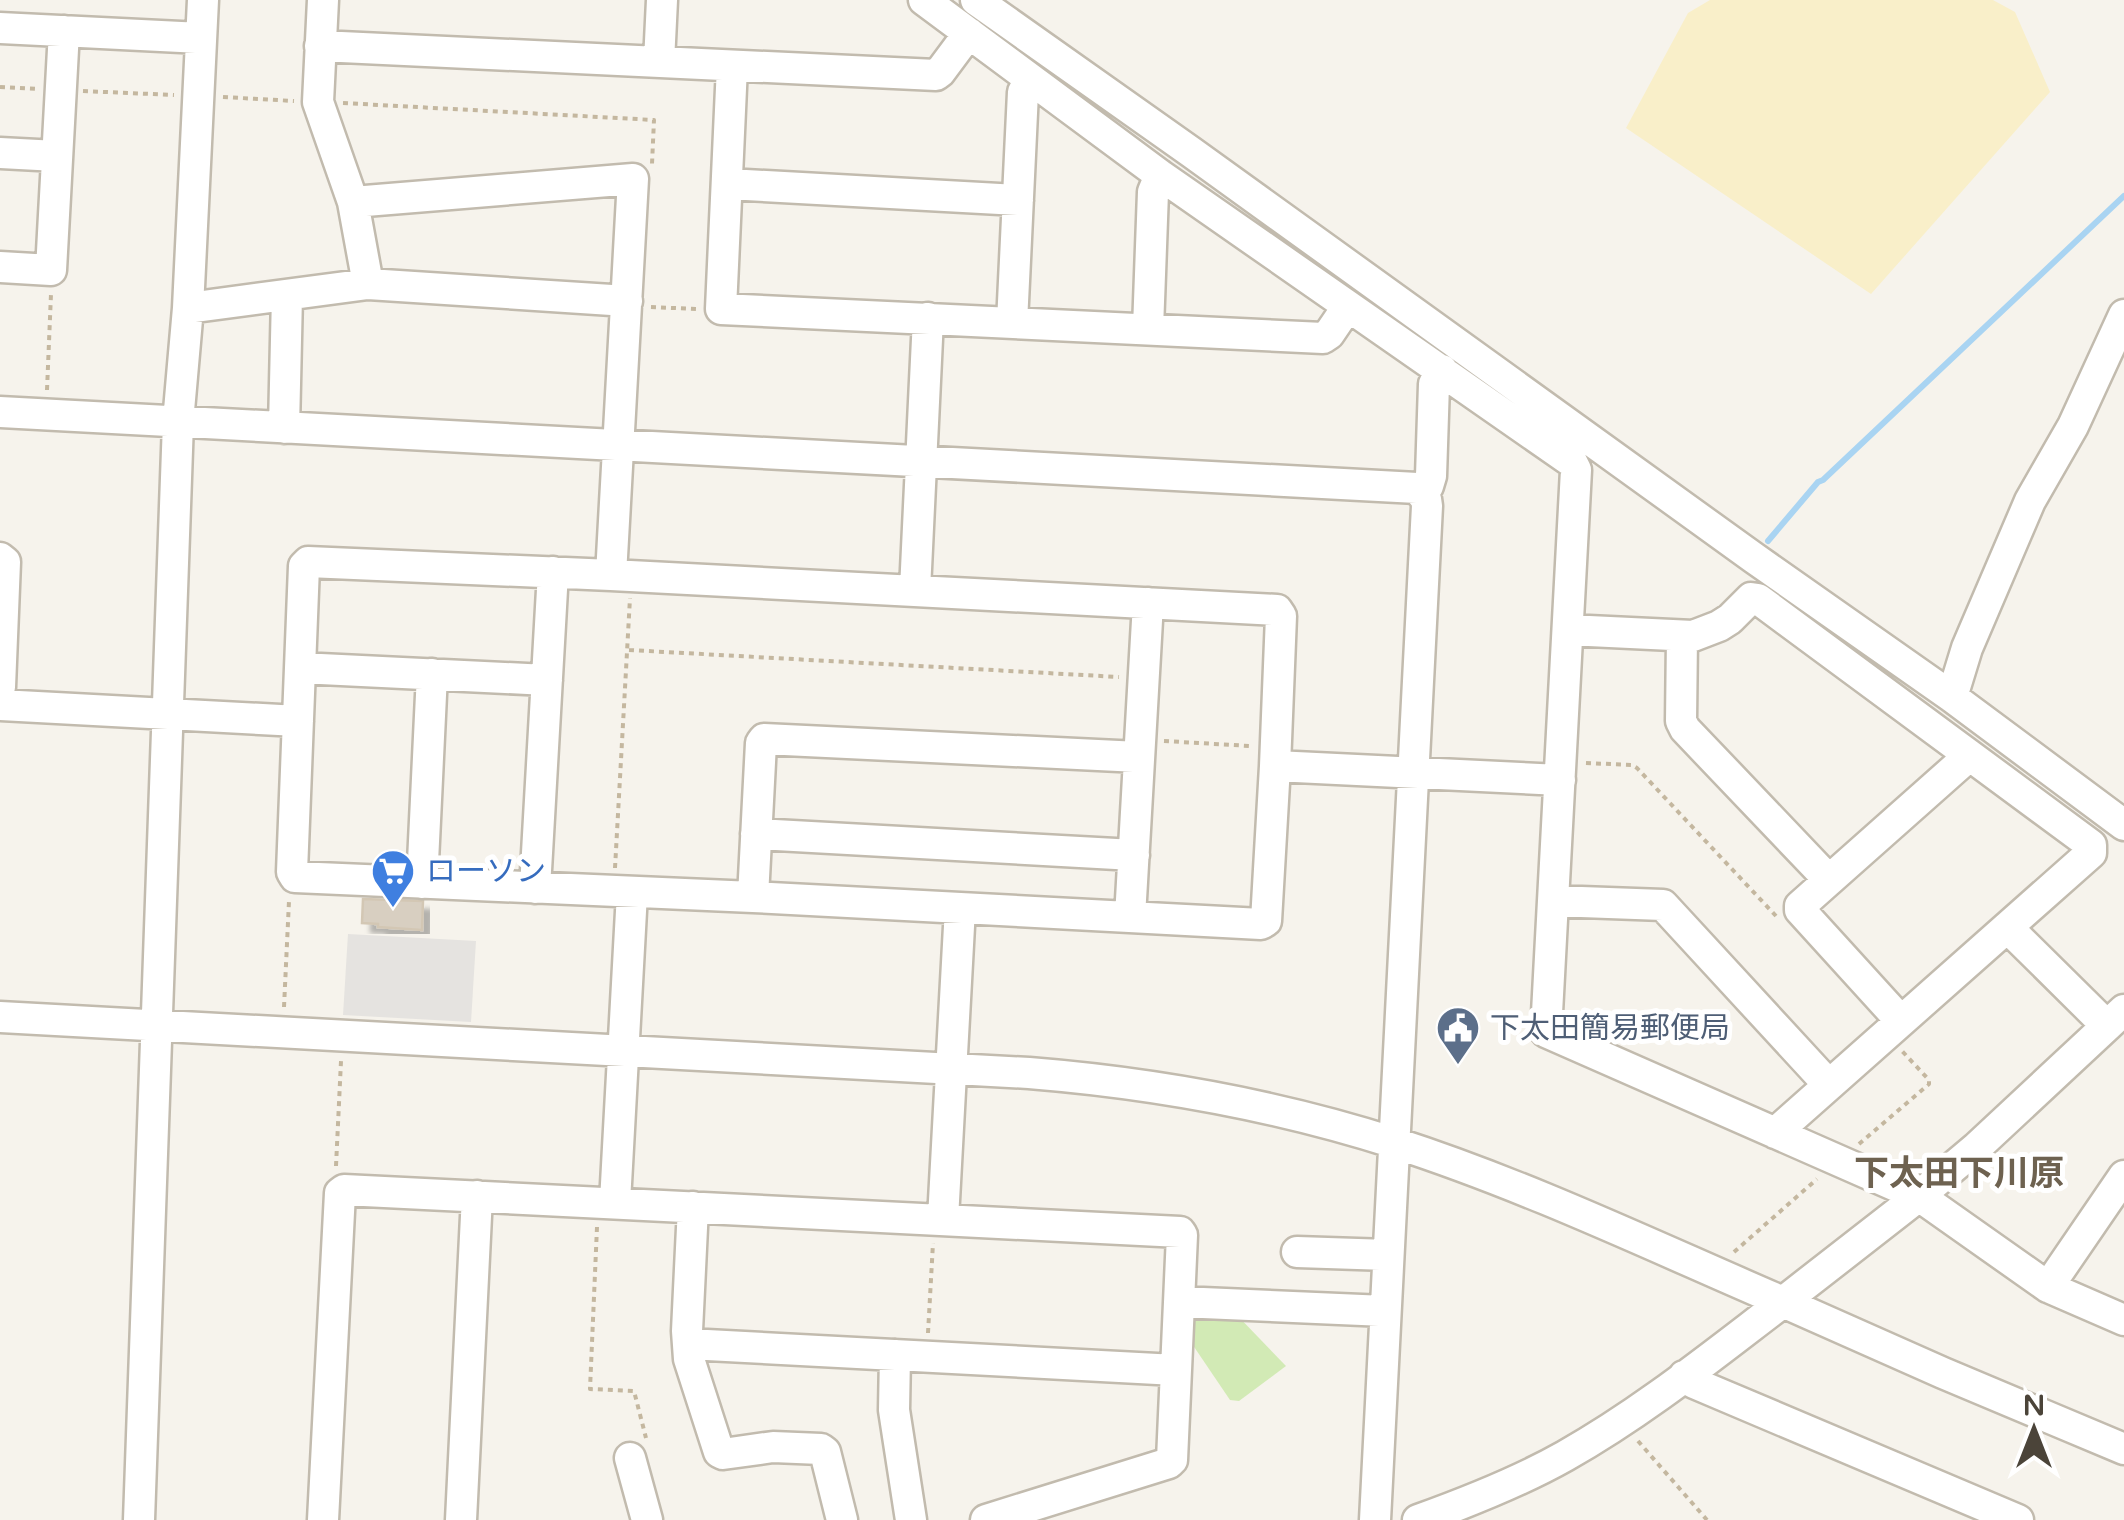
<svg xmlns="http://www.w3.org/2000/svg" width="2124" height="1520" viewBox="0 0 2124 1520" font-family="'Varela Round','Noto Sans JP',sans-serif">
<style>
.green{fill:#d2eab5}
.sand{fill:#f9efc9}
.parking{fill:#e5e3e0}
.lines{fill:none;stroke-linecap:round;stroke-linejoin:round}
.stream{stroke:#a9d4f2;stroke-width:6}
.building{fill:#d8cfc1;stroke:#d3c7b4;stroke-width:2.5;filter:url(#shadow)}
.minor-casing{stroke:#c2bbae;stroke-width:35}
.path{stroke:#c4b79f;stroke-width:4;stroke-dasharray:5 5;stroke-linecap:butt}
.minor{stroke:#fff;stroke-width:30}
.labels{text-anchor:middle;dominant-baseline:central;stroke-width:10;stroke-linejoin:round;paint-order:stroke}
.shop-label{font-size:30px;fill:#366cbe;stroke:#fff;text-anchor:start}
.service-label{font-size:30px;fill:#4e5e75;stroke:#fff;text-anchor:start}
.quarter-label{font-size:35px;font-weight:bold;fill:#6e6250;stroke:#fff}
</style>
<defs>
<filter id="shadow"><feDropShadow dx="9" dy="9" stdDeviation="2.5" flood-color="#0004"/></filter>
</defs>
<rect width="100%" height="100%" fill="#f6f3ec"/>
<path class="green" d="M1234,1312L1286,1366L1239,1401L1230,1400L1186,1335V1317Z"/>
<path class="sand" d="M1710,0H1993L2015,12L2050,92L1871,294L1626,128L1688,13Z"/>
<path class="parking" d="M348,934L476,941L471,1022L343,1015Z"/>
<g class="lines">
<path class="stream" d="M1768,541L1818,482L1823,480L2124,196"/>
</g>
<path class="building" d="M363,899L423,901L422,930L378,927V924L362,923Z"/>
<g class="lines">
<g class="minor-casing">
<path id="minor" d="M323,0L318,102L353,202L368,284
M924,0L1160,175L1572,462L1576,470L1546,1032L1919,1196L2048,1287L2124,1320
M976,0L1191,152L1754,558L1952,697L2124,825
M0,28L201,38
M320,46L936,75L940,72L969,33
M659,62L662,0
M732,66L721,309L1323,338L1329,334L1348,306
M0,153L57,156
M728,184L1018,200
M353,202L633,179L611,575L308,562L304,566L292,872L295,877L753,897L1261,924L1266,921L1275,766L1560,780
M0,267L51,270L64,31
M188,308L368,284L627,301
M1012,323L1023,92L1031,80
M1148,329L1153,192L1160,175
M0,412L1417,488L1426,499L1427,506L1375,1520
M284,428L287,295
M1423,493L1428,486L1431,476L1434,384L1442,370
M0,558L5,562L0,687
M611,575L1277,610L1281,616L1275,766
M915,590L928,318
M1568,630L1693,636L1719,626L1730,619L1751,598L1758,599L2091,845V853L1775,1133
M1682,637L1681,721L1685,729L1829,880
M300,668L547,680
M1952,697L1967,648L2030,501L2073,426L2124,315
M0,705L298,721
M756,834L1134,855
M422,883L432,674
M535,888L553,572
M753,897L761,743L764,739L1139,757
M1554,901L1663,905L1828,1084
M1130,917L1148,603
M2009,929L2107,1026
M0,1017L1029,1073C1153,1083 1276,1105 1395,1143C1528,1186 1655,1247 1783,1302L1919,1196L1976,1148L2124,1010
M1901,1021L1800,910V906L1969,756
M615,1202L632,893
M693,1207L687,1331L689,1359L719,1452L723,1454L773,1447L821,1449L825,1452L842,1520
M943,1219L960,908
M1297,1252L1388,1255
M2048,1287L2124,1176
M1180,1302L1385,1311
M688,1344L1176,1370
M895,1355L894,1410L911,1520
M1684,1376L1694,1383L2018,1520
M630,1458L647,1520
M139,1520L178,422L188,308L203,0
M323,1520L340,1193L344,1190L1180,1232L1182,1235L1172,1460L1169,1463L986,1520
M461,1520L477,1196
M1418,1520C1468,1502 1519,1482 1565,1456C1643,1412 1712,1356 1783,1302L1943,1373L2124,1449"/>
</g>
<path class="path" d="M0,87L39,89
M83,91L174,95
M223,97L294,101
M343,103L654,120L652,164
M651,307L696,309
M47,390L51,294
M629,650L1119,677
M1164,741L1250,746
M1586,763L1632,765L1637,768L1776,916
M615,868L630,598
M284,1007L289,901
M1859,1144L1929,1084V1080L1902,1051
M336,1166L341,1061
M597,1227L590,1389L634,1391L646,1438
M1734,1252L1817,1179
M928,1333L933,1243
M1638,1441L1707,1520"/>
<use href="#minor" class="minor"/>
</g>
<defs>
<g id="supermarket-pin" transform="scale(2.25)"><path d="M0 17L-7.5 6A9.5 9.5 0 1 1 7.5 6Z" fill="#3f7fe0" stroke="#fff"/><path d="M-6-5.5h2.5l.6 2H6L4.5 2H-2.5L-4.4-4H-6ZM-1.5 3.2a1.3 1.3 0 1 0 .1 0ZM3 3.2a1.3 1.3 0 1 0 .1 0Z" fill="#fff"/></g>
<g id="civic-pin" transform="scale(2.25)"><path d="M0 17L-7.5 6A9.5 9.5 0 1 1 7.5 6Z" fill="#5c6f8a" stroke="#fff"/><path d="M-.6-6.5H3V-4.5H.6V-3L4-1V1h2V6H-6V1h2V-1L-.6-3ZM-1.2 2.5V6h2.4V2.5Z" fill="#fff"/></g>
</defs>
<g fill-rule="evenodd">
<use href="#supermarket-pin" x="393" y="871"/>
<use href="#civic-pin" x="1458" y="1028"/>
</g>
<g class="labels">
<g class="shop-label">
<text x="426" y="871">ローソン</text>
</g>
<g class="service-label">
<text x="1490" y="1028">下太田簡易郵便局</text>
</g>
<g class="quarter-label">
<text x="1959" y="1174">下太田下川原</text>
</g>
</g>
<g transform="translate(2034 1430)" stroke="#ffffff" stroke-width="8" paint-order="stroke">
<path d="M0-8L18 38L0 25L-18 38Z" fill="#4b4439"/>
<text y="-15" font-size="28" font-weight="bold" text-anchor="middle" fill="#4b4439">N</text>
</g>
</svg>
